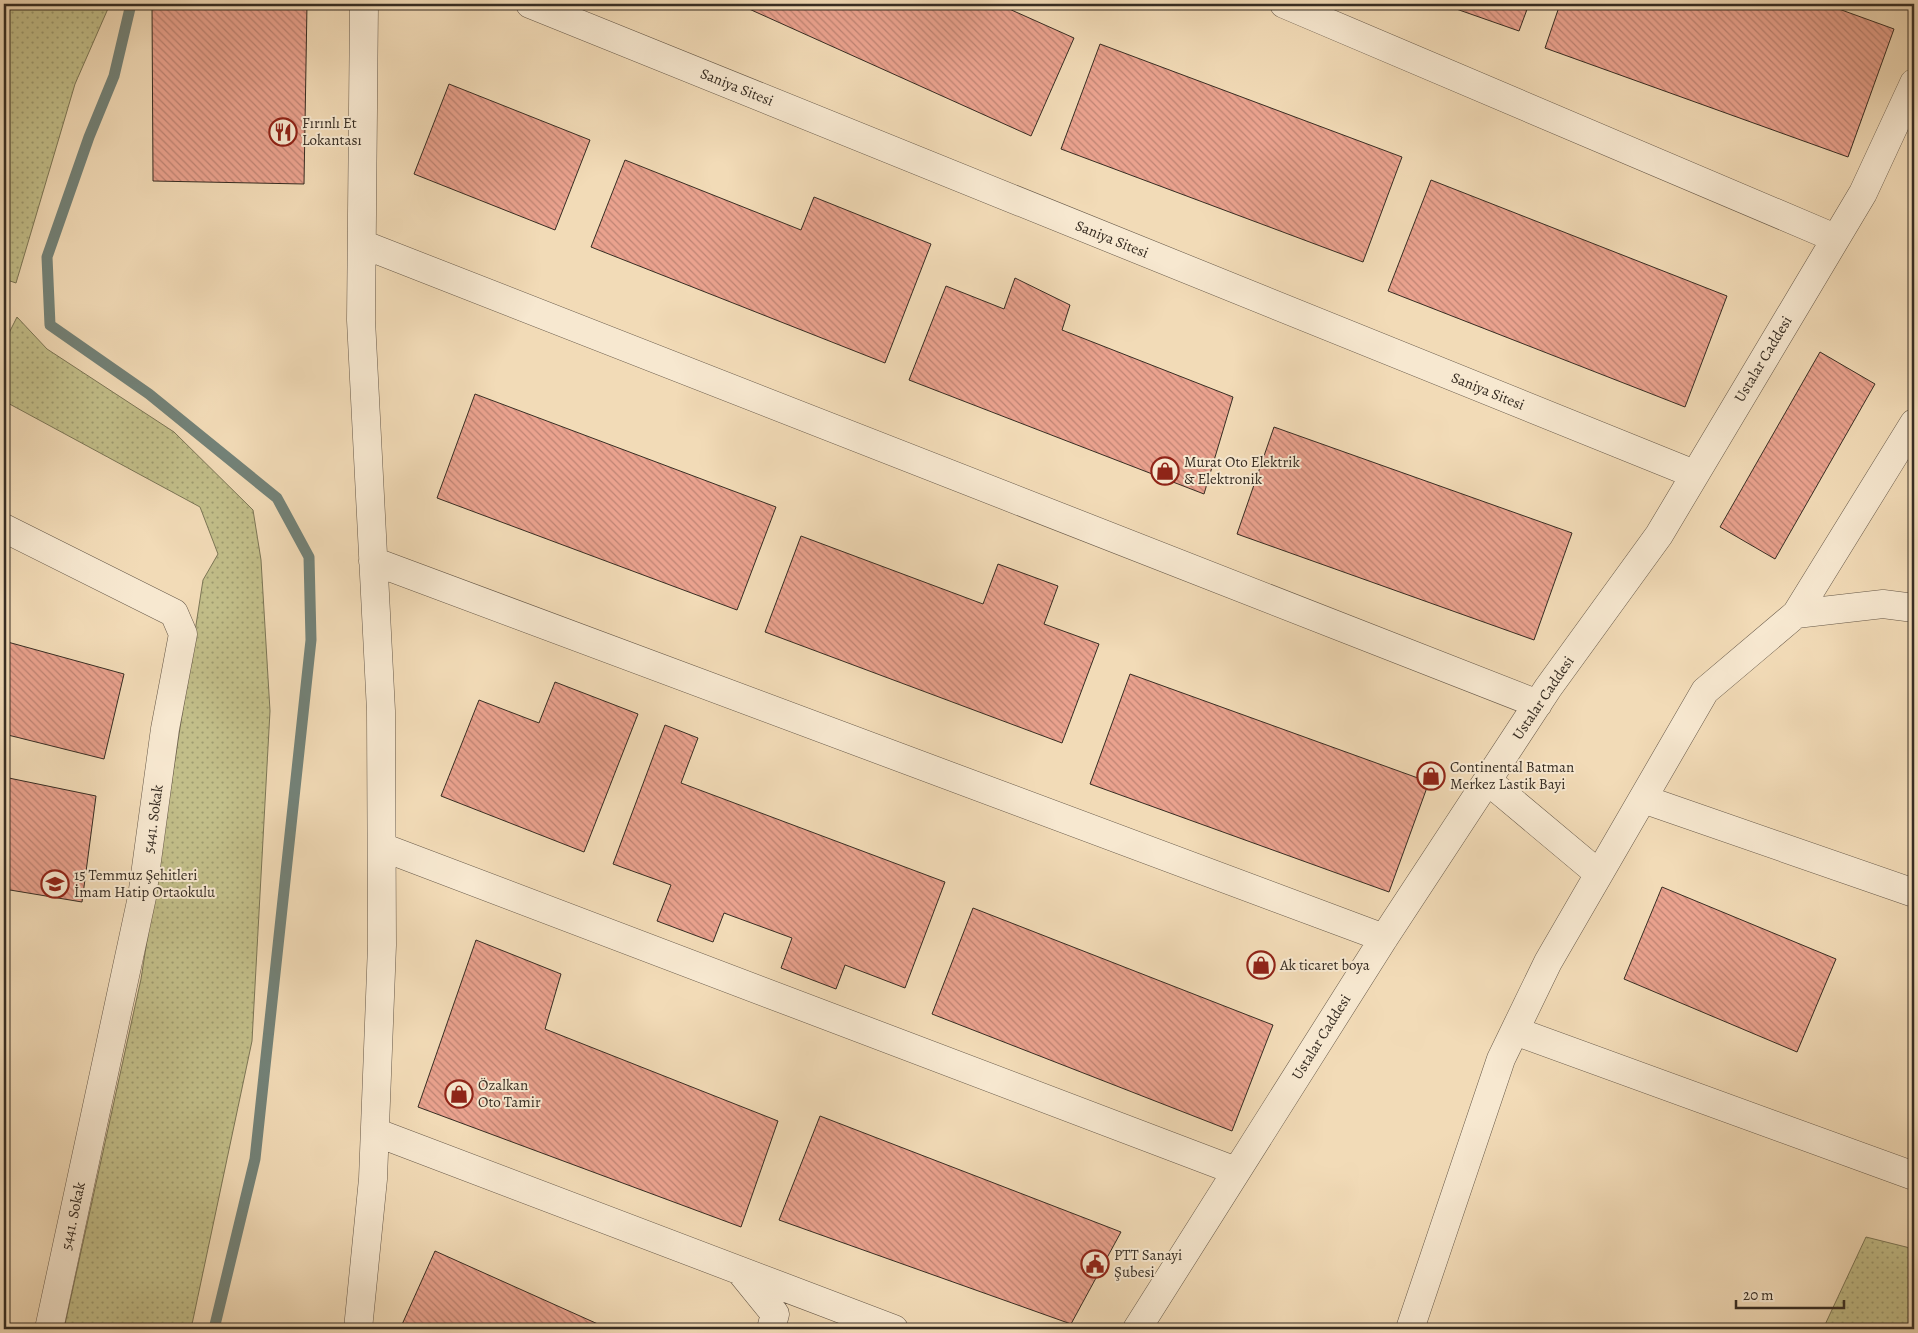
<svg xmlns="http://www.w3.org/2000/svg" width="1918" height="1333" viewBox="0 0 1918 1333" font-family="Alegreya,serif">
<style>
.grass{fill:url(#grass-dots);stroke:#7c7656}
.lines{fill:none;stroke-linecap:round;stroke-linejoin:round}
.stream{stroke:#738278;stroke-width:11}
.building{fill:url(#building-back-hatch);stroke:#372d23}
.minor-casing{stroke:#665848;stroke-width:29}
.minor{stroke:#f7e8d0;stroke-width:28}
.labels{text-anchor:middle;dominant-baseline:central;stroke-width:4;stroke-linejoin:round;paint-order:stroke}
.street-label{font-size:15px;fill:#372d23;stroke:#f7e8d0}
.poi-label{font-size:15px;fill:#372d23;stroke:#f7e8d0;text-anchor:start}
</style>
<defs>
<pattern id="grass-dots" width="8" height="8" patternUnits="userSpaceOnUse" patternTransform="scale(1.25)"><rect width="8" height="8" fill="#c2be89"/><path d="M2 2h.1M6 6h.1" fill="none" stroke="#9e9b70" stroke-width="1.8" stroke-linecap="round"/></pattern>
<pattern id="building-back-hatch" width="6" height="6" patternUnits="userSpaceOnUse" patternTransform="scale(1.25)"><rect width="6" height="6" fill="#eaa28e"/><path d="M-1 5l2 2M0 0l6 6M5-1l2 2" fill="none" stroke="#be8474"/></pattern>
</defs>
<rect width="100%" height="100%" fill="#f2dbb7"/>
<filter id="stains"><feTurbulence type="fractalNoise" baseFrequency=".004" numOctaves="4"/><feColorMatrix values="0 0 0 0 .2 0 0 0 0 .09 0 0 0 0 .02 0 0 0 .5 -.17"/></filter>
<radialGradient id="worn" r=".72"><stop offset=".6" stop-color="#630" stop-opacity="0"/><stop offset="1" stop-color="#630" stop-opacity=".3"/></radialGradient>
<path class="grass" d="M4,4H110L75,84L16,283L4,279Z
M17,317L47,349L174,432L253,510L261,560L270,711L252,1041L191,1329H64L141,979L203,580L218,554L200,507L4,401V343Z
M1866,1237L1914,1249V1329H1823Z"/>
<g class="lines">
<path class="stream" d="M131,4L114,76L89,137L47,257L50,325L149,394L277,498L309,557L311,640L255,1159L214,1329"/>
</g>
<path class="building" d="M152,4H307L304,184L153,181Z
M738,4H998L1074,38L1031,136Z
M1442,4H1529L1519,31Z
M1560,4H1825L1894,29L1848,157L1545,48Z
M1100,44L1402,157L1363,262L1061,149Z
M449,84L590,140L555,230L414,174Z
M625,160L801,230L814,197L931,244L885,363L591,247Z
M1431,180L1727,296L1685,407L1388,291Z
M1015,278L1070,305L1062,330L1233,397L1204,494L909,380L946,286L1004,309Z
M1820,352L1875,384L1775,559L1720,527Z
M475,394L776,507L737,610L437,498Z
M1274,427L1572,533L1534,640L1237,534Z
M801,536L983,604L998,564L1058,586L1044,624L1099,644L1062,743L765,632Z
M4,641L124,674L104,759L4,734Z
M1130,674L1429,782L1389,892L1090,784Z
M555,682L638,714L584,852L441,796L479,700L539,723Z
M665,725L698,738L681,783L945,882L905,988L845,965L836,989L781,968L792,938L724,913L713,942L657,921L671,885L613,864Z
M4,777L96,796L82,902L4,889Z
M1662,887L1836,959L1797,1052L1624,979Z
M973,908L1273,1025L1232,1131L932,1014Z
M476,940L561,974L545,1029L778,1121L741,1227L418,1107Z
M820,1116L1121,1232L1071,1324L779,1220Z
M435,1251L609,1329H400Z"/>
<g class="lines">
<g class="minor-casing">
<path id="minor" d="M530,4L1694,474
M1284,4L1835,238
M362,244L1538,704
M4,528L174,613L183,634L165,729L142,897L49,1329
M373,561L1384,938
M1796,614L1914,423
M1488,781L1599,874
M1643,799L1914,893
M382,847L1236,1171
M1515,1031L1914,1176
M375,1132L894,1329
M740,1271L775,1314L771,1329
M358,1329L373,1179L382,945L381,711L361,320L364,4
M1137,1329L1384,938L1548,688L1659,535L1863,193L1914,83
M1410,1329L1501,1059L1548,962L1705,691L1796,614L1883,604L1914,608"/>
</g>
<use href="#minor" class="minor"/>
</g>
<defs>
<g id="restaurant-ring" transform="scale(1.4375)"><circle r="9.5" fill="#f7e8d0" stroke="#8f2418" stroke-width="1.5"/><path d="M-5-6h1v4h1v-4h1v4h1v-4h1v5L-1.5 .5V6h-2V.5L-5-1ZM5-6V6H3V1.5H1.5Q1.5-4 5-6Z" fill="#8f2418"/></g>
<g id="shop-ring" transform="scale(1.4375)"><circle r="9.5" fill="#f7e8d0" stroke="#8f2418" stroke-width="1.5"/><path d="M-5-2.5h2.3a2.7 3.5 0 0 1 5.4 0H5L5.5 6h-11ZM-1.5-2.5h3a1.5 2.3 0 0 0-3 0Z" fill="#8f2418"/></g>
<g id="school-ring" transform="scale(1.4375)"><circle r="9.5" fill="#f7e8d0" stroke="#8f2418" stroke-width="1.5"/><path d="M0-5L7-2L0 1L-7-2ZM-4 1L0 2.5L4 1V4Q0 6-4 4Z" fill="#8f2418"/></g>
<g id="civic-ring" transform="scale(1.4375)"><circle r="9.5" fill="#f7e8d0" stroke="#8f2418" stroke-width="1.5"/><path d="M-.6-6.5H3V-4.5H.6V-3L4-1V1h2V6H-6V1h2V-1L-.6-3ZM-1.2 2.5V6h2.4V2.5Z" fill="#8f2418"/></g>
</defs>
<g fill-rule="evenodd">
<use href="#restaurant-ring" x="283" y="132"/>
<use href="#shop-ring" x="1165" y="471"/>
<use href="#shop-ring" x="1431" y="776"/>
<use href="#school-ring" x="55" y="884"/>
<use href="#shop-ring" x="1261" y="965"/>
<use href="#shop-ring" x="459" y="1094"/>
<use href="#civic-ring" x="1095" y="1264"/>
</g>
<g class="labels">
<g class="street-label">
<text transform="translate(737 87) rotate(22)">Saniya Sitesi</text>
<text transform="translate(1112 239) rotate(22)">Saniya Sitesi</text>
<text transform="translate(1763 359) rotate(-59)">Ustalar Caddesi</text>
<text transform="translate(1488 391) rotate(22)">Saniya Sitesi</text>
<text transform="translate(1543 698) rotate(-56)">Ustalar Caddesi</text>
<text transform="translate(153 819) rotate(-82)">5441. Sokak</text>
<text transform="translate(1321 1037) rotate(-58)">Ustalar Caddesi</text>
<text transform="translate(73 1216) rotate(-78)">5441. Sokak</text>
</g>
<g class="poi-label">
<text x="302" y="123">Fırınlı Et<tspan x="302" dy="17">Lokantası</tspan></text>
<text x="1184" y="462">Murat Oto Elektrik<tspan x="1184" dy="17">&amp; Elektronik</tspan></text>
<text x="1450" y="767">Continental Batman<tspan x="1450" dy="17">Merkez Lastik Bayi</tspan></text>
<text x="74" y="875">15 Temmuz Şehitleri<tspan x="74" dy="17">İmam Hatip Ortaokulu</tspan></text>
<text x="1280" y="965">Ak ticaret boya</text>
<text x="478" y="1085">Özalkan<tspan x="478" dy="17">Oto Tamir</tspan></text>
<text x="1114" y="1255">PTT Sanayi<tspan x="1114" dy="17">Şubesi</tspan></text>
</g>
</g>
<rect width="1918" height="1333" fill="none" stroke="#f2dbb7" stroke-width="20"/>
<rect x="5" y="5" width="1908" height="1323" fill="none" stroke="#372d23" stroke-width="2.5"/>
<rect x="10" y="10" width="1898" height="1313" fill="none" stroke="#372d23"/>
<path d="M1736 1300v8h108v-8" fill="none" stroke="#372d23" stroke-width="2.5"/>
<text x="1743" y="1300" font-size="15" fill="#372d23" stroke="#f7e8d0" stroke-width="4" paint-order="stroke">20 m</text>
<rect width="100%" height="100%" filter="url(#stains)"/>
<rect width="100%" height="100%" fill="url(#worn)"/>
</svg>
